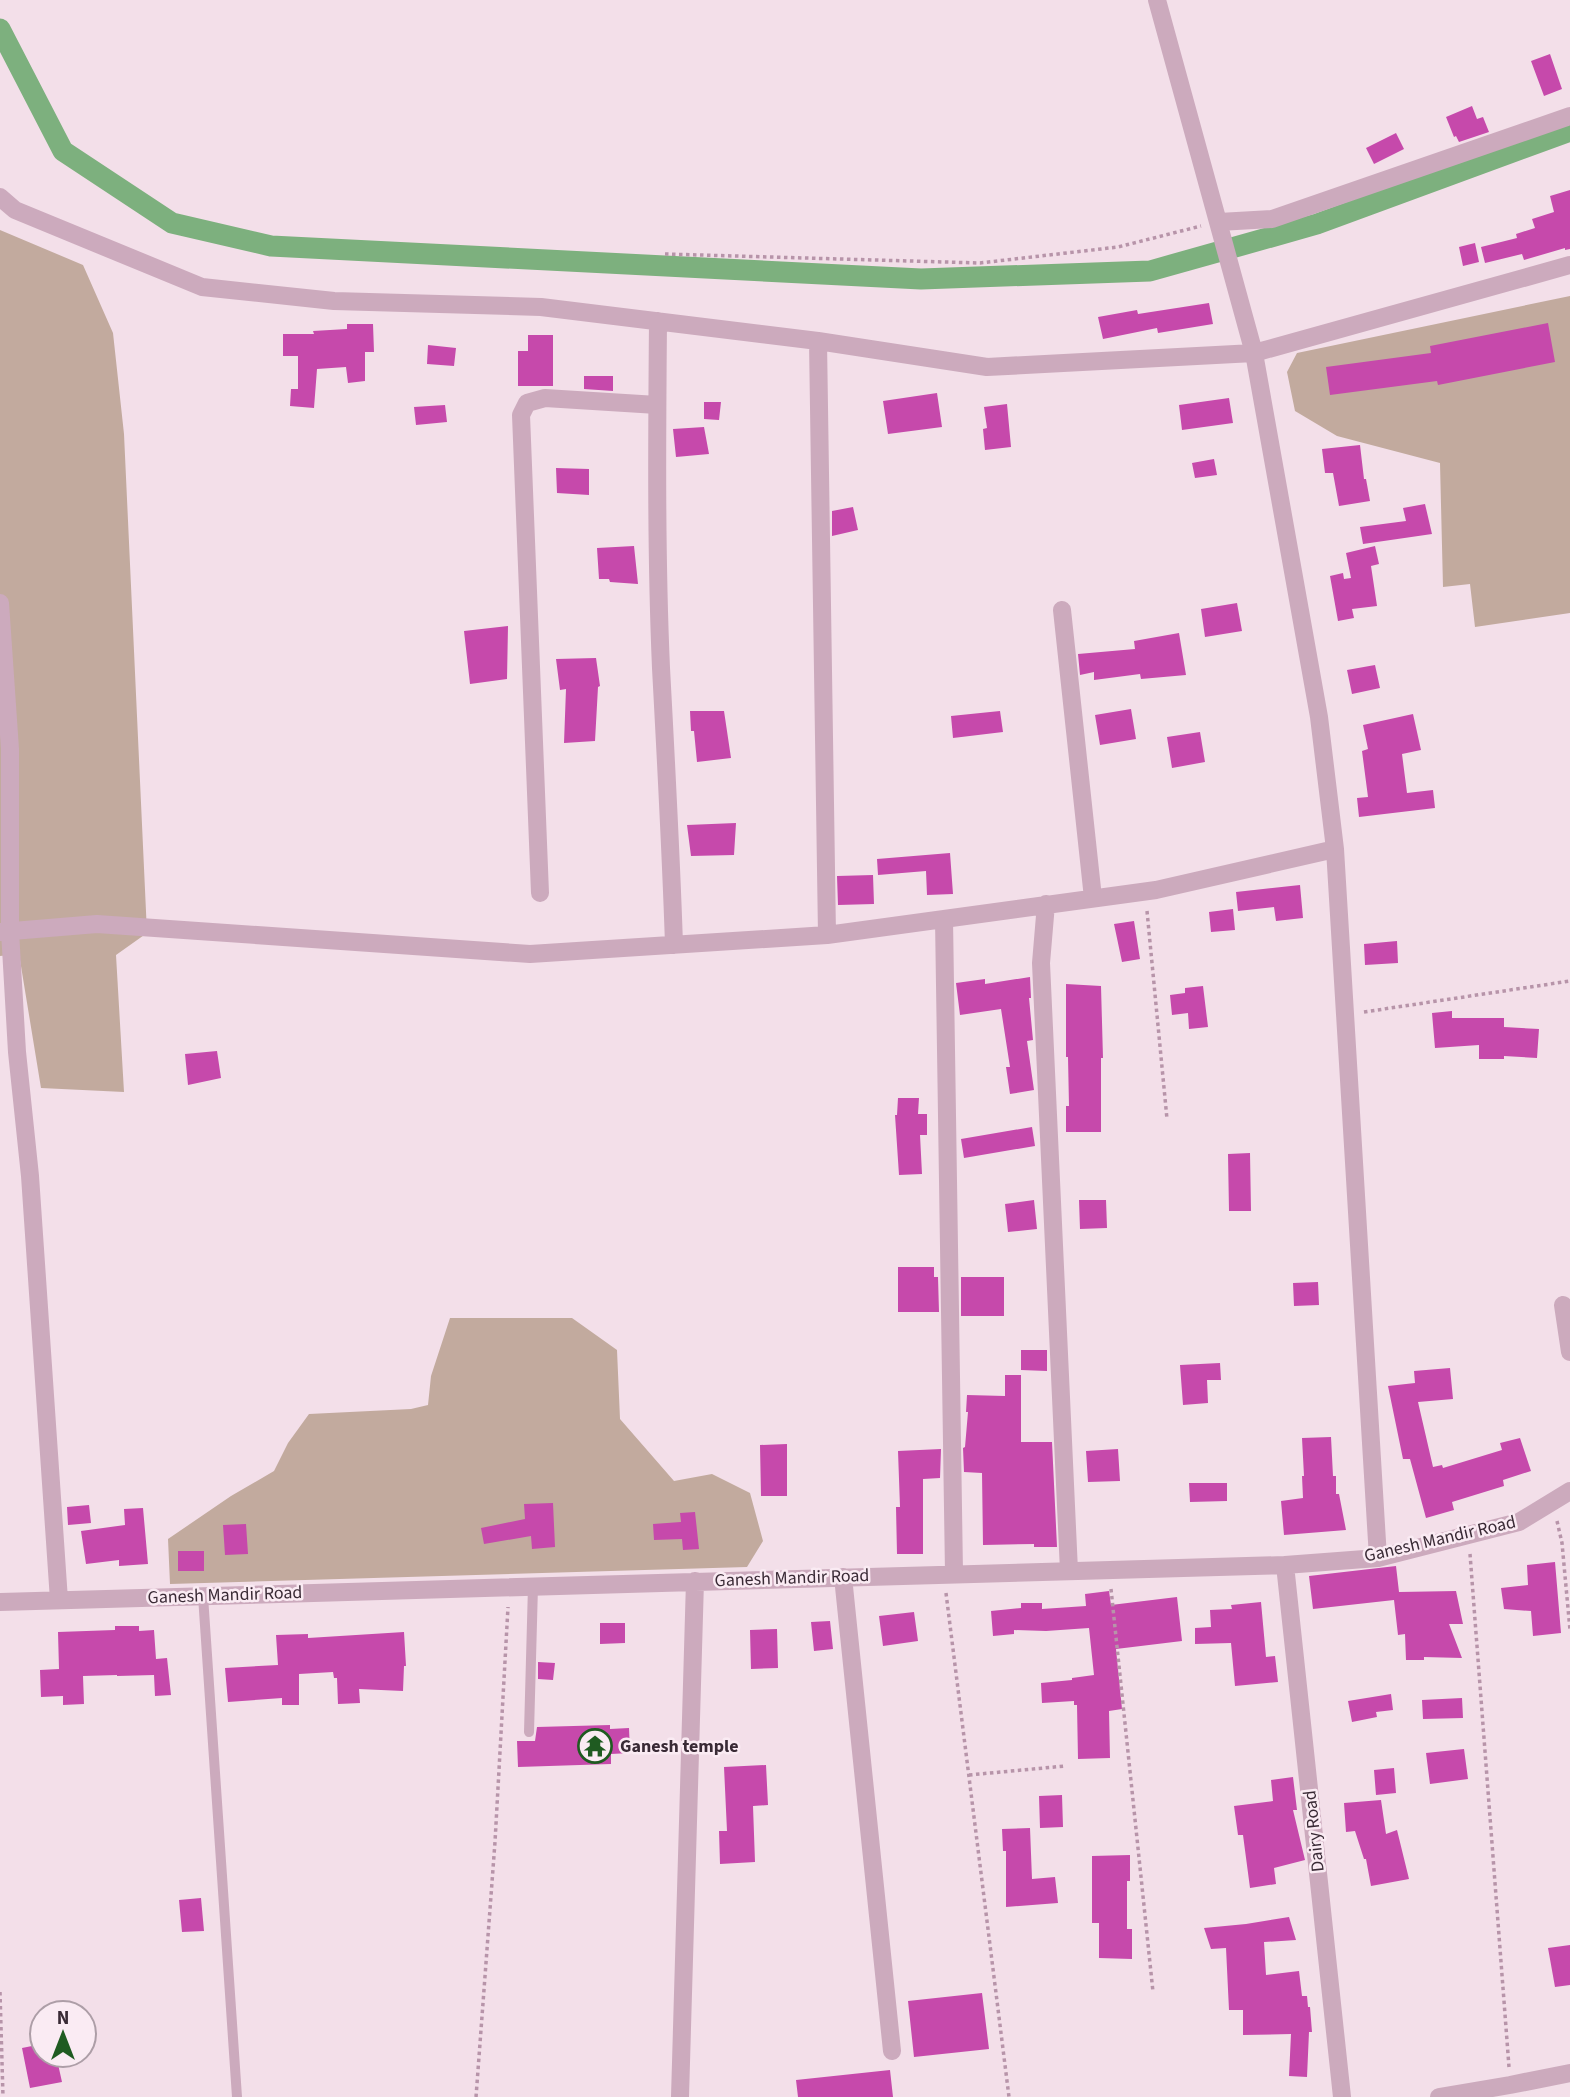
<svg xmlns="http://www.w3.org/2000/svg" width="1570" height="2097" viewBox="0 0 1570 2097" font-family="'Source Sans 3',sans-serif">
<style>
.green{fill:#c2aa9e}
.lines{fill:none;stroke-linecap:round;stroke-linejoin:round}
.canal{stroke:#7db07e;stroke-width:21}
.building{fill:#c649ab}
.path{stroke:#b794a9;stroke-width:3.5;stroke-dasharray:3.5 3.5;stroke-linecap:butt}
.lane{stroke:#ccaabd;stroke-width:10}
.street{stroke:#ccaabd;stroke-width:18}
.labels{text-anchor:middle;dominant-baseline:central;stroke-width:5;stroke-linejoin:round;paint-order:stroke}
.street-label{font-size:18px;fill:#392a35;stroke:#faebf3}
.poi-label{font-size:18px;font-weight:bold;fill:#392a35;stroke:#faebf3;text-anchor:start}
</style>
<rect width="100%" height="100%" fill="#f3dfe9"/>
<path class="green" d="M0,230L83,265L113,333L124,434L147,933L116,955L124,1092L41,1088L19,954L0,956Z
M1570,296V613L1475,627L1470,584L1443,587L1440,463L1337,436L1295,411L1287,372L1297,353Z
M450,1318H572L617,1350L620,1419L674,1481L712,1474L750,1493L763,1541L747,1567L170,1584L168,1539L231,1496L274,1471L288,1443L309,1414L411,1409L428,1405L431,1376Z"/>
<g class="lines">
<path class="canal" d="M0,29L63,151L172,223L271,246L921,279L1150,271L1317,224L1570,131"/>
</g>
<path class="building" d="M1550,54L1562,89L1544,96L1531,61Z
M1472,106L1477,119L1483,117L1489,132L1459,142L1456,136L1454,137L1446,117Z
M1396,133L1404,149L1374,164L1366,148Z
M1570,190V249L1565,250V248L1524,260L1522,254L1485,263L1481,247L1517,238L1516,234L1535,228L1532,219L1554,212L1550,196Z
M1475,243L1479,262L1463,266L1459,247Z
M1209,303L1213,324L1158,333L1157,328L1103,339L1098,317L1137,310L1138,314Z
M1548,323L1555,362L1438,385L1437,381L1330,395L1326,367L1431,353L1430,346Z
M347,324H373L374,352H365V381L348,383L346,367L317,369L314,408L290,406L291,389H298V356H283V334H314L313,331L347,329Z
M528,335H553V386H518V351H528Z
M428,345L456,348L454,366L427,364Z
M584,376H613V391L584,389Z
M937,393L942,427L888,434L883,401Z
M1229,398L1233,423L1182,430L1179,405Z
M704,402H721L719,420L704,419Z
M1007,404L1011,447L985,450L983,429L987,428L984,407Z
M445,405L447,422L416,425L414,407Z
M704,427L709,454L676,457L673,429Z
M1360,445L1364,479H1366L1370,501L1339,506L1333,473H1325L1322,449Z
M1214,459L1217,475L1195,478L1192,463Z
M556,468L589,469V495L557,493Z
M1425,504L1432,534L1363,544L1360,527L1406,521L1403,508Z
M853,507L858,530L832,536V511Z
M634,546L638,584L610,582L609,579H599L597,548Z
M1375,546L1379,564L1371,566L1377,606L1352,609L1354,618L1338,621L1330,576L1343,573L1344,579L1351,578L1346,553Z
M1237,603L1242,631L1205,637L1201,609Z
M508,626L507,679L470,684L464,631Z
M1179,633L1186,675L1141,679L1140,674L1094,680V672L1080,675L1078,654L1135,649L1134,641Z
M596,658L600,686L598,687L595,741L564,743L566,689L560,690L556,659Z
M1375,665L1380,688L1352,694L1347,670Z
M1131,709L1136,739L1100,745L1095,715Z
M690,711H724L731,758L697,762L694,731H691Z
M1000,711L1003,732L953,738L951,716Z
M1413,714L1421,750L1402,754L1407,793L1433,790L1435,808L1359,817L1357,798L1368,797L1362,751L1368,749L1363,725Z
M1200,732L1205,762L1172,768L1167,737Z
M736,823L734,855L691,856L687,825Z
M950,853L953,894L927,895L926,871L878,875L877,859Z
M873,875L874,904L838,905L837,876Z
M1300,885L1303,918L1276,921L1274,907L1238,911L1236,892Z
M1233,909L1235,930L1211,932L1209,912Z
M1134,921L1140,959L1122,962L1114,924Z
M1397,941L1398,963L1365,965L1364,944Z
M1030,977L1031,998H1029L1033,1040L1027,1041L1034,1090L1010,1094L1006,1067H1010L1001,1009L960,1015L956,983L985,979V984Z
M1066,984L1101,986L1103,1058H1101V1132H1066V1106H1069L1068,1057H1066Z
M1203,986L1208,1027L1189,1029L1188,1013L1172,1015L1170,995L1185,993V988Z
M1452,1011V1018H1504V1027L1539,1029L1537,1058L1504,1056V1059H1479V1045L1435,1048L1432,1013Z
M217,1051L221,1078L188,1085L185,1054Z
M898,1098H919L918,1114H927V1135H920L922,1174L899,1175L895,1115H897Z
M1032,1127L1035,1146L964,1158L961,1139Z
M1250,1153L1251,1211H1229L1228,1154Z
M1034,1200L1037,1229L1008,1232L1005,1204Z
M1079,1200H1106L1107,1228L1080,1229Z
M898,1267H934V1277H938L939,1312H898Z
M961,1277H1004V1316H961Z
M1318,1282L1319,1305L1294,1306L1293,1283Z
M1021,1350H1047V1371L1021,1370Z
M1220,1363L1221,1380H1207L1208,1403L1183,1405L1180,1365Z
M1450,1368L1453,1399L1418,1402L1433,1467L1442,1465L1443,1468L1502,1450L1500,1443L1520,1438L1531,1471L1503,1480L1504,1486L1452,1502L1454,1510L1426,1518L1410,1459H1403L1388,1386L1415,1383L1414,1371Z
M1005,1375H1021V1442H1052L1057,1547H1034V1544L983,1545L982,1473L964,1472L963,1448L965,1447L968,1412H966L967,1395L1005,1396Z
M1331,1437L1333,1476H1336V1494H1339L1346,1530L1284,1535L1281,1501L1303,1498L1302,1476H1304L1302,1438Z
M787,1444V1496H761L760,1445Z
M941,1449L940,1478L923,1479V1554H897L896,1507H900L898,1451Z
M1118,1449L1120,1481L1088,1482L1086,1451Z
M1189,1483H1227V1501L1190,1502Z
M553,1503L555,1547L532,1549L531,1536L484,1544L481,1528L525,1519L524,1504Z
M89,1505L91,1523L68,1525L67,1507Z
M143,1508L148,1564L119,1566V1560L86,1564L81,1531L125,1525L124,1509Z
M695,1512L699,1549L683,1550L682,1539L654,1540L653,1524L681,1522L680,1513Z
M246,1524L248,1554L225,1555L223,1525Z
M178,1551H204V1571H178Z
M1555,1562L1561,1633L1533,1636L1531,1611L1504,1609L1501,1588L1528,1585L1527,1565Z
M1396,1566L1399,1592L1456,1591L1463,1624H1449L1462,1658L1424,1657V1660H1406L1405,1634L1398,1635L1394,1600L1313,1609L1309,1576Z
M1109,1591L1111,1605L1177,1597L1182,1641L1116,1649L1122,1709L1109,1711L1110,1758L1078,1759L1077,1705H1074V1701L1042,1703L1041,1683L1072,1680V1678L1094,1675L1089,1628L1046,1631L1014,1630V1634L993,1636L991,1611L1021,1608V1603H1042V1609L1086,1606L1085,1594Z
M1261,1602L1266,1657L1275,1656L1278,1682L1235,1686L1231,1643L1195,1644V1628L1211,1627L1210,1610L1232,1609L1231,1605Z
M914,1612L918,1641L883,1646L879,1616Z
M830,1621L833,1649L814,1651L811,1622Z
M600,1623H625V1643L600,1644Z
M115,1626H139V1631L154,1630L156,1659L167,1658L171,1695L155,1696L154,1675L117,1676V1675L83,1676L84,1704L63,1705V1696L41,1697L40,1670L59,1669L58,1632L115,1630Z
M777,1629L778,1668L751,1669L750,1630Z
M404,1632L406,1666H404L403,1691L359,1689L360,1703L338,1704L337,1678H334L333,1672L299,1674V1705H282V1698L228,1702L225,1668L278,1665L276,1635L308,1634V1638Z
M538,1662L555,1663L553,1680L538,1679Z
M1391,1694L1393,1710L1376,1712L1377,1717L1352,1722L1348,1701Z
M1462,1698L1463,1718L1423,1719L1422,1700Z
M610,1725V1729L629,1728L630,1753L611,1754V1764L518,1767L517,1741H535L537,1727Z
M1464,1749L1468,1779L1430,1784L1426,1753Z
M766,1765L768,1805L753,1806L755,1862L720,1864L719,1831H727L724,1767Z
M1394,1768L1396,1793L1376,1795L1374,1770Z
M1293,1777L1297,1810H1293L1305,1860L1274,1868L1276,1884L1250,1888L1243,1835H1238L1234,1806L1273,1801L1271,1780Z
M1062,1795L1063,1827L1040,1828L1039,1796Z
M1381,1800L1386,1834L1397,1830L1409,1879L1371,1886L1366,1859H1364L1355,1831L1346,1832L1344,1803Z
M1030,1828L1032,1879L1055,1877L1058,1903L1006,1907V1851H1003L1002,1829Z
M1130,1855V1881H1127V1929H1132V1959L1099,1958V1923H1092V1856Z
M201,1898L204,1931L182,1932L179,1900Z
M1289,1917L1296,1940L1264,1942L1266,1975L1299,1971L1302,1996H1307L1308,2007H1310L1312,2032H1309L1307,2077L1289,2076L1291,2034L1243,2035V2010H1229L1226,1948L1211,1949L1204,1928L1246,1924Z
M1570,1945V1985L1555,1987L1548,1948Z
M982,1993L989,2049L914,2057L908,2001Z
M42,2044V2055H56L62,2082L30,2088L22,2048Z
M890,2070L893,2097H798L796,2080Z"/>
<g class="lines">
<path class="path" d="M665,254L980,263L1118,247L1201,226
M1147,911L1167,1119
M1364,1012L1570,981
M1557,1521L1562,1543L1570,1630
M1470,1554L1509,2067
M1111,1589L1153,1992
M946,1593L1009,2097
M969,1775L1065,1766
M0,1992L3,2097
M476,2097L495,1842L508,1607"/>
<path class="lane" d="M203,1596L237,2097
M529,1732L533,1586"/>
<path class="street" d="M1157,0L1254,353L1319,717L1335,849L1378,1558
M0,197L15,210L202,287L334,301L541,307L818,341L987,367L1254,353L1570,265
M1219,222L1272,219L1570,116
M658,321C657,437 656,553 661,668C666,760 671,852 674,945
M818,341L827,935
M0,603L10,749V931L17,1052L30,1176L59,1600
M1062,610L1093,898
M540,893L521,415L527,403L545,398L657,405
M1046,904L1041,963L1069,1571
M944,919L954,1573
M0,932L97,924L530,954L827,935L1156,890L1335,849
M1563,1305L1570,1352
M1285,1565L1342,2097
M843,1577L892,2051
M0,1602L1285,1565L1378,1558L1519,1522L1570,1491
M680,2097L695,1581
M1439,2097L1510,2085L1570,2073"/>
</g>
<defs>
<g id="temple-ring" transform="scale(1.75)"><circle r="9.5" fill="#faebf3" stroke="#1f5b21" stroke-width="1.5"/><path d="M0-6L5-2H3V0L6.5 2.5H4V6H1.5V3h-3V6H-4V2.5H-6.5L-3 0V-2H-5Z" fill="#1f5b21"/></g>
</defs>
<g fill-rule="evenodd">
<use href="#temple-ring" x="595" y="1746"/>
</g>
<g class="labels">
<g class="street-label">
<text transform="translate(1440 1539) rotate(-13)">Ganesh Mandir Road</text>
<text transform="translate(792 1578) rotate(-2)">Ganesh Mandir Road</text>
<text transform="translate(225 1595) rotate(-2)">Ganesh Mandir Road</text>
<text transform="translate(1314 1831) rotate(-96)">Dairy Road</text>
</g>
<g class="poi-label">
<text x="620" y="1746">Ganesh temple</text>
</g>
</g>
<g transform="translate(63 2034)"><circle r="33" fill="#faebf3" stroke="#ad9ea7" stroke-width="2"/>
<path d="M0-5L12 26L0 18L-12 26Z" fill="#1f5b21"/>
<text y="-10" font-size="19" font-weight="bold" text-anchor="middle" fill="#392a35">N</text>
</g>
</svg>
